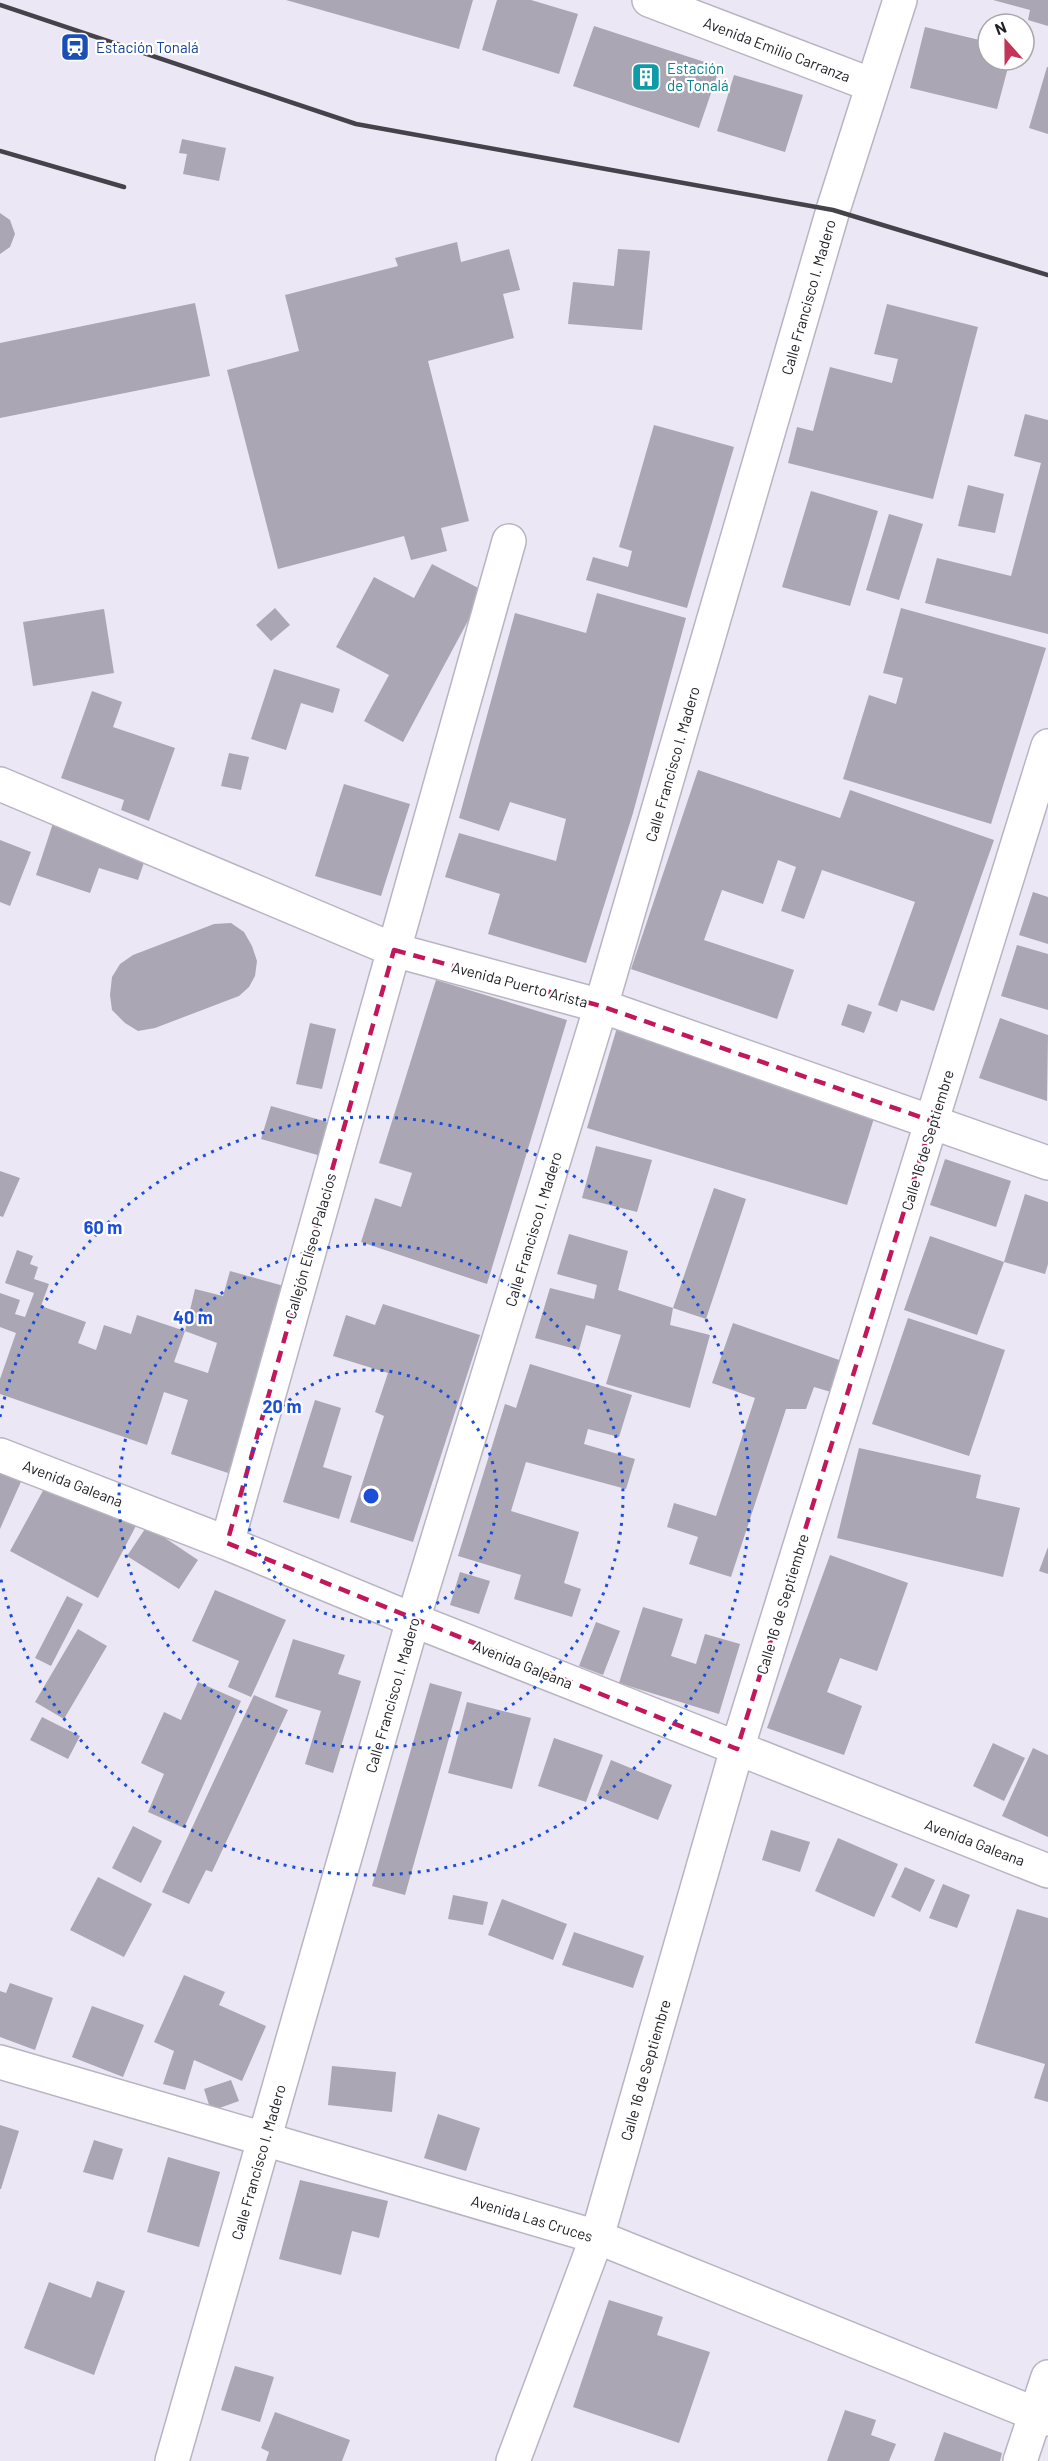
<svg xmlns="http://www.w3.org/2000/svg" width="1048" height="2461" viewBox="0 0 1048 2461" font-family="Barlow,sans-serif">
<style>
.building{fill:#aba6b3}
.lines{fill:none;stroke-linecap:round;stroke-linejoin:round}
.street-casing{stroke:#b9b4c2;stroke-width:36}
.secondary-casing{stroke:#b9b4c2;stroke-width:36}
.street{stroke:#fff;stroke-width:33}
.secondary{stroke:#fff;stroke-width:33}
.rail{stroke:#454349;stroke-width:4.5}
.marked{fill:none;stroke:#c2185b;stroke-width:4.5;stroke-dasharray:12 8;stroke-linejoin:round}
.ring{fill:none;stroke:#1d4ed8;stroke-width:3;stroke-dasharray:3 6}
.labels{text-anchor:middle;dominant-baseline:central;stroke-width:4.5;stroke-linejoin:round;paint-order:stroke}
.transit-label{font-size:15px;fill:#164399;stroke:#fff;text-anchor:start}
.street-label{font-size:15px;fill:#222025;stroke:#fff}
.culture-label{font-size:15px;fill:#0d838f;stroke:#fff;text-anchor:start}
.centre{fill:#1d4ed8;stroke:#fff;stroke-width:3}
.ring-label{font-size:18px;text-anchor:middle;font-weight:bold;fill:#1d4ed8;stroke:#fff;stroke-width:4.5;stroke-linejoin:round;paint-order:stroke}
</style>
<rect width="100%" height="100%" fill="#ebe7f4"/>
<path class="building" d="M286,0H473L459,49Z
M497,0H531L578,14L559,74L482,50Z
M993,0H1048V26L1028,20L1030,10Z
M594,26L720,67L699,128L573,86Z
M925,27L988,42V60H1010L997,109L910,88Z
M1047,67H1048V134L1029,128Z
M734,75L803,95L785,152L717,131Z
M182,139L226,148L219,181L183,174L187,154L179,153Z
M0,213L10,220L15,234L10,247L0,254Z
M457,242L461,262L509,249L520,290L503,294L514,338L428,361L469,521L441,528L447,551L411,560L404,536L278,569L227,370L299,351L285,295L398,266L395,258Z
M618,249L650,251L642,330L568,324L573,282L614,286Z
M195,303L210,376L0,418V343Z
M887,304L978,327L933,499L788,463L797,427L813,431L830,367L892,383L898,359L874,354Z
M1025,414L1048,420V634L925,603L937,558L1011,576L1041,463L1014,456Z
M654,425L734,447L687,608L586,580L593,557L628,567L632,551L619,547Z
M968,485L1004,494L995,533L958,526Z
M811,491L878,511L850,606L782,587Z
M889,514L923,524L899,600L866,590Z
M432,564L484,591L403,742L364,721L389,675L336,647L374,577L414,598Z
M597,593L686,618L633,813L586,963L488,934L500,894L445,877L459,833L556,861L566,819L510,802L499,831L459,818L515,613L586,633Z
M275,608L290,625L271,641L256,625Z
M901,608L1046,648L991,824L843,779L869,695L896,704L903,678L883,673Z
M104,609L114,673L33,686L23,622Z
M274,669L340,689L333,713L301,703L286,750L251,739Z
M92,691L122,702L113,727L175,748L149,821L121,810L124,800L61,778Z
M229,753L249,757L241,790L221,786Z
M698,770L840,818L850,790L994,840L934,1011L901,1000L897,1012L878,1005L915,902L822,870L804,919L781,911L796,867L778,860L763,904L722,890L704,940L794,970L777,1019L631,969Z
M344,784L410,804L381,896L315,876Z
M54,820L148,851L138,880L99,868L90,893L36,875Z
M0,840L31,852L10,906L0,902Z
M1033,892L1048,897V944L1019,935Z
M231,923L244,932L252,946L257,961L255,976L249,987L239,996L155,1028L138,1031L125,1023L112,1010L110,995L112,977L120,964L133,955L214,924Z
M1017,945L1048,954V1010L1001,996Z
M436,980L567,1020L487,1284L361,1242L375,1198L401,1207L412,1173L379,1163Z
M848,1004L872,1012L864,1033L841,1025Z
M1000,1018L1048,1035L1047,1101L979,1078Z
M619,1021L753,1060L747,1076L875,1115L847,1205L587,1128Z
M310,1023L336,1029L322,1089L296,1084Z
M271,1106L331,1123L321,1156L261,1139Z
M596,1146L652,1160L637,1212L582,1198Z
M945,1159L1011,1181L996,1227L930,1205Z
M0,1171L20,1178L3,1217L0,1216Z
M714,1188L746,1199L706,1319L673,1308L670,1325L710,1335L690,1408L606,1384L621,1335L586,1325L579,1350L535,1338L550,1288L594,1299L597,1285L557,1274L569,1234L628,1251L618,1290L673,1308Z
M1025,1194L1048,1202V1264L1045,1274L1004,1262Z
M930,1236L1004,1262L977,1335L904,1310Z
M17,1250L33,1256L30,1264L38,1267L34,1279L49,1284L41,1306L86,1322L78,1343L96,1350L104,1325L131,1334L137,1315L185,1331L174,1362L208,1373L217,1343L185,1331L195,1289L223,1296L230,1271L284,1286L256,1389L228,1473L171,1454L188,1400L164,1392L147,1445L0,1394V1379L16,1333L0,1327V1293L20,1300L15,1314L25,1317L34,1293L5,1283Z
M383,1304L480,1335L413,1542L350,1522L384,1416L375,1412L388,1373L333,1356L346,1315L375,1325Z
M908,1318L1005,1350L969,1456L872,1424Z
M733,1323L842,1361L831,1392L814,1387L806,1409H786L731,1577L689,1564L698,1537L667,1527L674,1503L716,1516L755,1398L712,1383Z
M530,1364L632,1395L619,1437L588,1429L584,1444L635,1459L626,1489L526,1462L511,1511L579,1532L564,1583L581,1589L572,1617L514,1599L521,1575L458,1556L505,1404L516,1408Z
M315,1400L341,1408L323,1467L352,1476L339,1519L283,1502Z
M859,1448L981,1475L976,1498L1020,1508L1003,1577L837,1538Z
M0,1464L24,1475L0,1529Z
M51,1476L138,1522L98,1598L10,1551Z
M147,1526L198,1560L179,1589L127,1556Z
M1048,1547V1574L1039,1571Z
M830,1555L908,1583L877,1671L840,1658L827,1692L862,1706L844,1755L767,1728Z
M460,1572L490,1581L479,1614L450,1605Z
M215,1590L286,1620L251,1697L228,1687L239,1661L192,1641Z
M67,1596L83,1604L51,1666L35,1658Z
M643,1607L683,1619L671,1656L696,1664L705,1634L740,1644L719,1714L619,1683Z
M596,1622L620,1631L603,1675L579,1666Z
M78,1629L107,1646L64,1719L35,1702Z
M293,1639L345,1655L338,1674L361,1681L333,1773L305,1764L321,1711L275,1697Z
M198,1682L241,1701L184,1828L148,1812L164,1774L141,1763L164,1712L181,1720Z
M430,1683L462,1692L405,1895L372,1886Z
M254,1695L288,1710L212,1872L206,1870L189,1904L162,1892Z
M467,1702L531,1718L512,1789L448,1773Z
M42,1717L80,1736L68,1759L30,1740Z
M554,1738L603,1755L586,1802L538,1786Z
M993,1743L1025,1758L1004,1801L973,1786Z
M1033,1748L1048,1755V1837L1002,1816Z
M611,1760L672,1785L658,1820L597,1796Z
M133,1826L162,1841L141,1883L112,1868Z
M771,1830L810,1842L800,1872L762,1860Z
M838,1838L898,1864L874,1917L815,1891Z
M905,1867L935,1880L920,1912L891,1897Z
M98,1877L152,1904L124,1957L70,1930Z
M943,1884L970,1895L957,1928L929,1918Z
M453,1895L488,1902L483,1925L448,1919Z
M502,1899L567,1924L553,1960L488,1935Z
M1017,1909L1048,1918V2102L1034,2098L1045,2064L975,2043Z
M574,1932L644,1956L633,1988L562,1965Z
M184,1975L225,1992L219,2005L266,2026L242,2081L194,2060L185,2090L163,2084L174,2051L154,2042Z
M10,1983L53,1998L35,2050L0,2037V1991L6,1993Z
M92,2006L144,2025L123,2077L72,2057Z
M332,2066L396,2072L392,2112L328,2105Z
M231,2080L239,2101L211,2111L204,2089Z
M438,2114L480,2128L466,2171L424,2158Z
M0,2125L19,2131L1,2189H0Z
M94,2140L123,2149L113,2180L83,2172Z
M168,2157L220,2172L199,2247L147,2232Z
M300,2180L388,2201L379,2238L352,2231L341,2275L279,2259Z
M97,2281L125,2291L94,2375L24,2348L49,2282L91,2298Z
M609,2300L663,2317L657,2335L710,2352L679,2443L573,2407Z
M235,2366L274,2377L260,2422L221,2410Z
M845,2410L876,2420L871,2435L896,2444L889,2461H827Z
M275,2412L350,2440L342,2461H266L269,2452L261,2448Z
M944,2432L1002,2453L1000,2461H934Z"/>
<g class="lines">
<g class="street-casing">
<path id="street" d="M649,0L872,85
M0,784L394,950L601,1006L1048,1163
M0,1455L227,1543L413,1620
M227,1543L509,541
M264,2139L597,2237L1048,2419
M1020,2461L1048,2377"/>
</g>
<g class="secondary-casing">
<path id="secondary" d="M413,1620L1048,1871
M0,2062L264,2139
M172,2461L413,1620L601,1006L833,210L900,0
M513,2461L597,2237L737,1749L1048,746"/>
</g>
<use href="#street" class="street"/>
<use href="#secondary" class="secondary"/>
<path class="rail" d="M0,5L356,124L833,210L1048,275
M0,151L124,187"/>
</g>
<path class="marked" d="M394,950L601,1006L932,1121L737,1749L227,1543Z"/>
<g class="ring">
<circle cx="371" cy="1496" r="126"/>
<circle cx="371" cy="1496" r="252"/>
<path d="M0 1417A379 379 0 1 1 0 1575"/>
</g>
<defs>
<g id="station-square" transform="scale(1.5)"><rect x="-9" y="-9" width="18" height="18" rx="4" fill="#1a4fb4" stroke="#fff"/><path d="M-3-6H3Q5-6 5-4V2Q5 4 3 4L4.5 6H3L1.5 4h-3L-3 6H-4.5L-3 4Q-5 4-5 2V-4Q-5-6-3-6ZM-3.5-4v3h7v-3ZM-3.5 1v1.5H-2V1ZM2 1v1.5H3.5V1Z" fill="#fff"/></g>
<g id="building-square" transform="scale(1.5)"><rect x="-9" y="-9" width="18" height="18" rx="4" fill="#0f9aa8" stroke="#fff"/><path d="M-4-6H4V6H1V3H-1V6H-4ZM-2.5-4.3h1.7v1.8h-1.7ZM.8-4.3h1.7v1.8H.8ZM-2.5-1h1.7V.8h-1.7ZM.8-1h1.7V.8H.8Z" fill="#fff"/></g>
</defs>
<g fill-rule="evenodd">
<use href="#station-square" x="75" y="47"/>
<use href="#building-square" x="646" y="77"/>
</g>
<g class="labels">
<g class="transit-label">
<text x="96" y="47">Estación Tonalá</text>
</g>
<g class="street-label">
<text transform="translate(777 49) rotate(21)">Avenida Emilio Carranza</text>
<text transform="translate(808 297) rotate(-74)">Calle Francisco I. Madero</text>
<text transform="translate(672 764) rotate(-74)">Calle Francisco I. Madero</text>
<text transform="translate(520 984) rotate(15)">Avenida Puerto Arista</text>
<text transform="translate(927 1140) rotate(-73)">Calle 16 de Septiembre</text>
<text transform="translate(533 1229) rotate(-73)">Calle Francisco I. Madero</text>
<text transform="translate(310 1246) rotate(-74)">Callejón Elíseo Palacios</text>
<text transform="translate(73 1483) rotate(21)">Avenida Galeana</text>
<text transform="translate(782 1604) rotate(-73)">Calle 16 de Septiembre</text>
<text transform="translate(523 1664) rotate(22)">Avenida Galeana</text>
<text transform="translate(392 1695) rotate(-74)">Calle Francisco I. Madero</text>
<text transform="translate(975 1842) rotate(21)">Avenida Galeana</text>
<text transform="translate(645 2070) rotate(-74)">Calle 16 de Septiembre</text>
<text transform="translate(258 2162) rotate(-74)">Calle Francisco I. Madero</text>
<text transform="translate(532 2218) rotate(17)">Avenida Las Cruces</text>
</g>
<g class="culture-label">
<text x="667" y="68">Estación<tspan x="667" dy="17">de Tonalá</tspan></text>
</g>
</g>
<circle cx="371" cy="1496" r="9" class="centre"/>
<g class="ring-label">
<text x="103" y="1234">60 m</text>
<text x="193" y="1324">40 m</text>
<text x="282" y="1413">20 m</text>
</g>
<g transform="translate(1006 42) rotate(339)"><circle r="28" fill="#ffffff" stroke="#a7a6a8" stroke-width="1.5"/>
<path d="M0-4.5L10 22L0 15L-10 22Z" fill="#c43459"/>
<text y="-9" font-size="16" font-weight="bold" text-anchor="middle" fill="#222025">N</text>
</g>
</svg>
